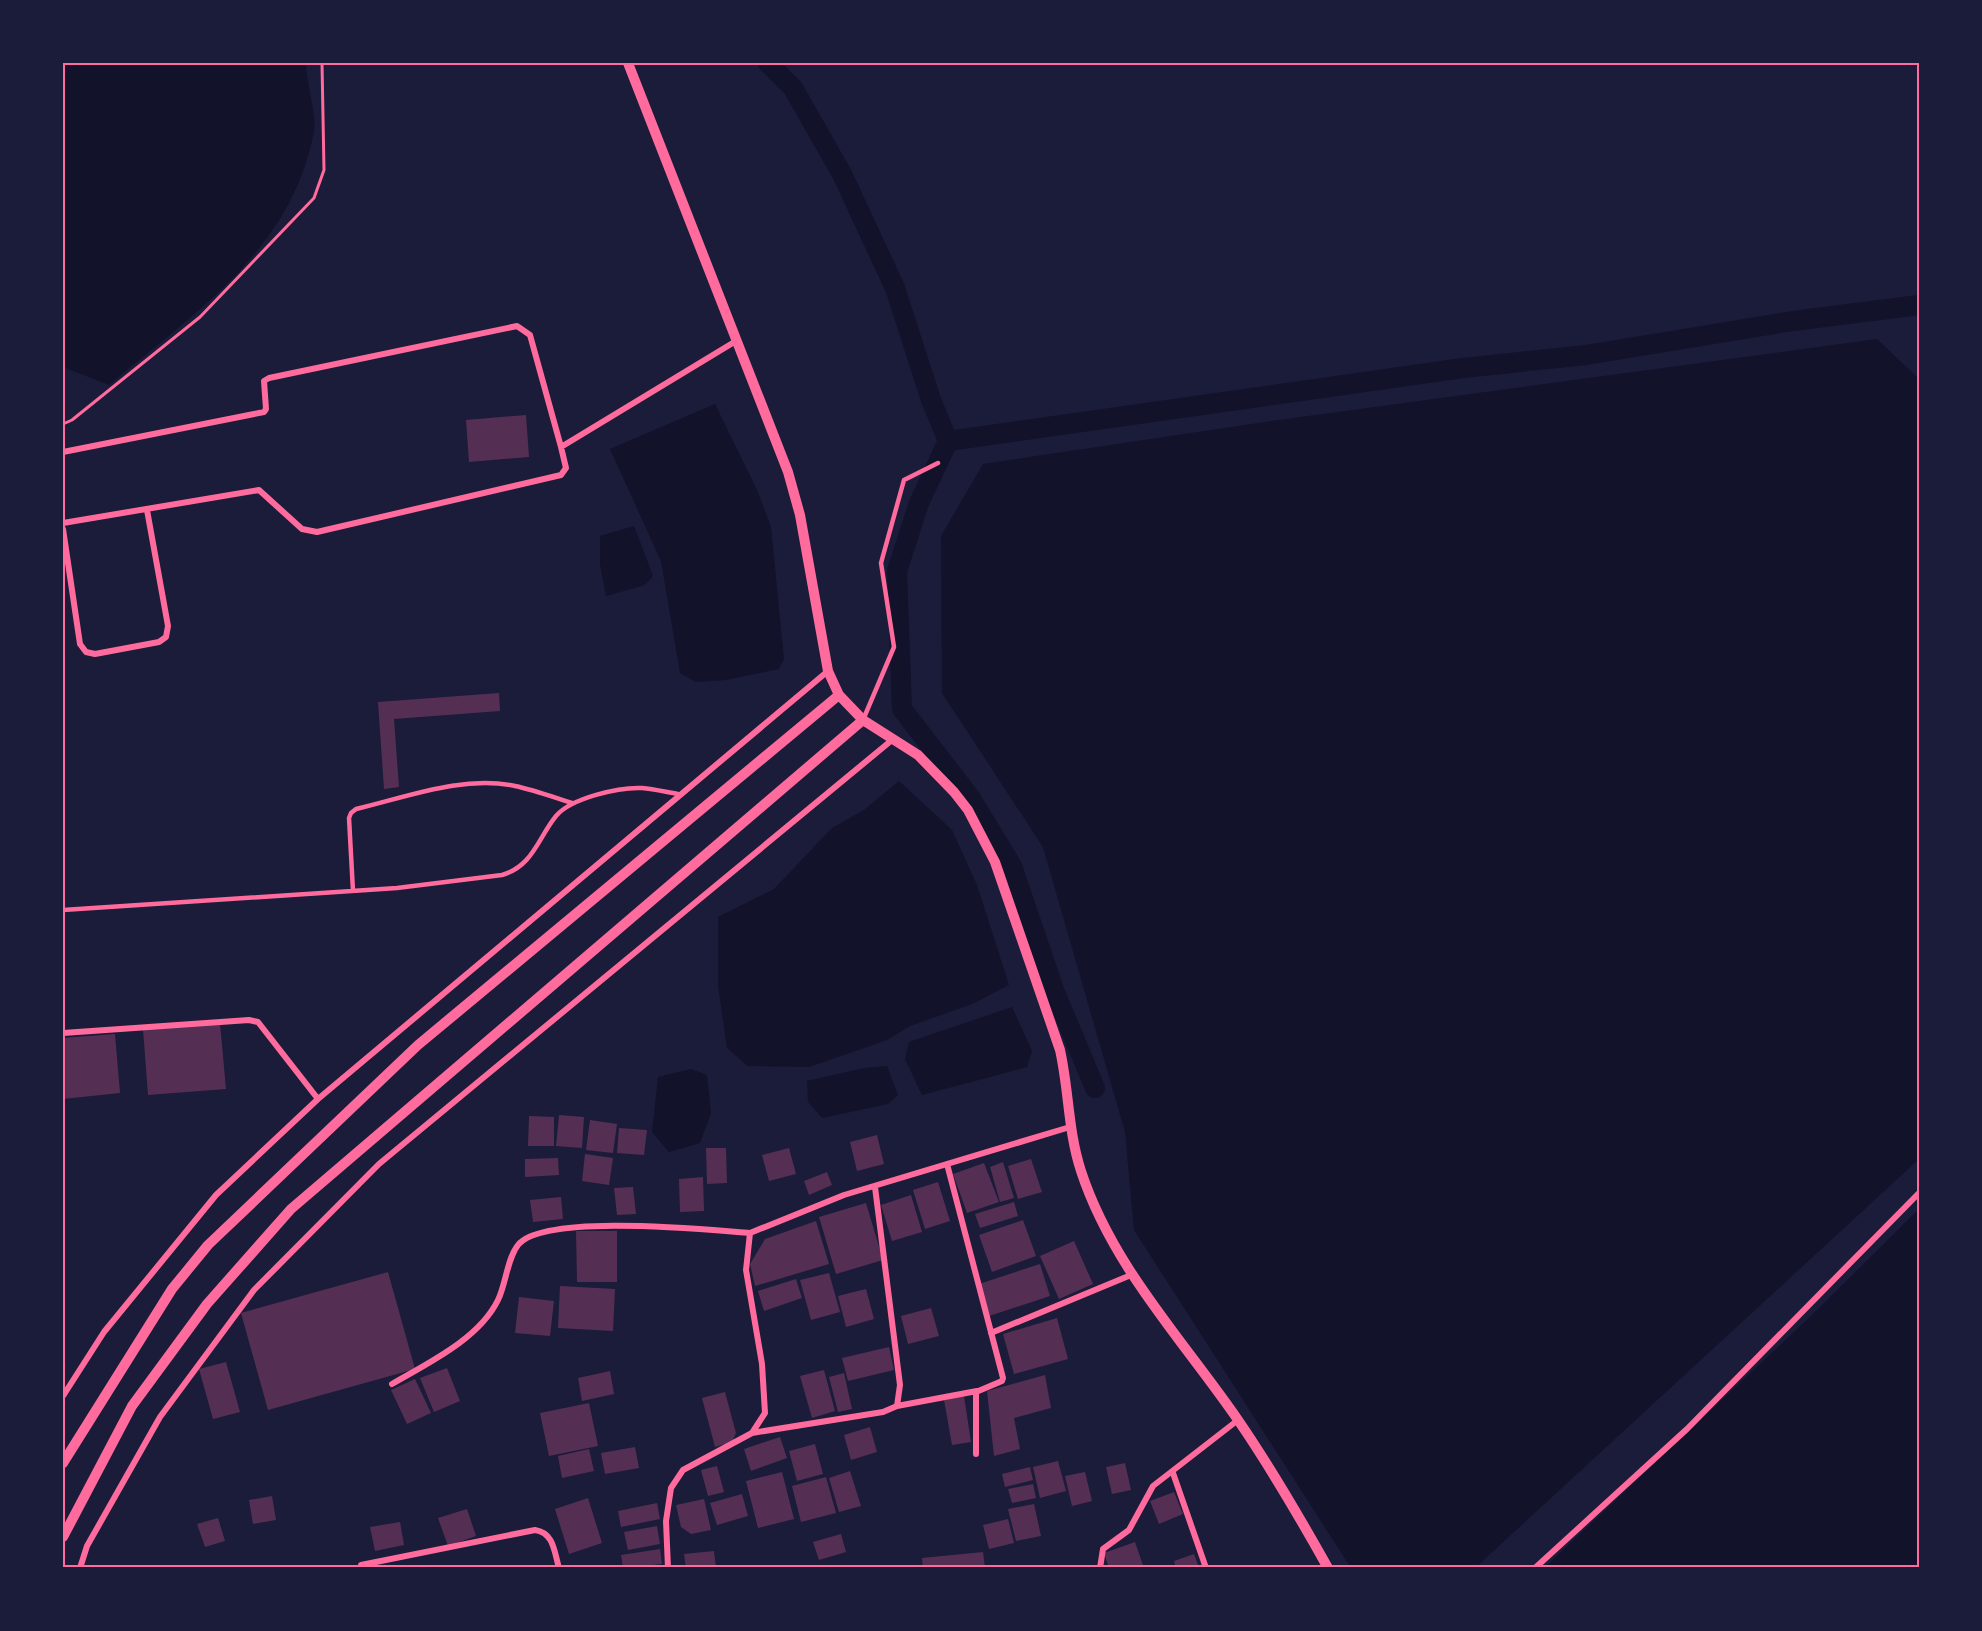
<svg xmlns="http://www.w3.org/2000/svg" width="1982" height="1631" viewBox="0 0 1982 1631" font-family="'Source Sans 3',sans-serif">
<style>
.water{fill:#12122b}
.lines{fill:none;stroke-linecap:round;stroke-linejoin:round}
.canal{stroke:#12122b;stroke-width:20}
.building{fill:#542f53}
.path{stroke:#ff6b9d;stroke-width:3}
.service{stroke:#ff6b9d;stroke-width:4.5}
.minor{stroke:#ff6b9d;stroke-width:6}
.tertiary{stroke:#ff6b9d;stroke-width:10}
.neatline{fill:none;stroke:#ff6b9d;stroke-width:2}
</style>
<rect width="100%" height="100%" fill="#1b1b3a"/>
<path class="water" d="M63,63H306C306,83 317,115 314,131C292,250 195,312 109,385L63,367Z
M1877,339L1919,379V1159L1475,1568H1351L1134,1230L1125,1132L1043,847L942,693L941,536L983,464L1279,420Z
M715,404L757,490L771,527L784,659L779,669L726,680L696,682L680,673L661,561L610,449Z
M634,526L653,576L645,585L606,596L600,564V536Z
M899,781L952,830L977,885L1009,985L972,1004L910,1026L887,1040L809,1067L748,1066L727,1048L718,986V917L774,889L832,828L864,810Z
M1012,1007L1032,1051L1027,1067L922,1095L905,1059L909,1042Z
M887,1066L898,1095L888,1104L822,1118L808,1102L807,1081L864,1068Z
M691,1069L707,1075L711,1113L700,1143L669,1152L652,1132L658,1077Z
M1919,1209V1568H1544L1815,1312Z"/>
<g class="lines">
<path class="canal" d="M768,63L793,88L842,174L895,288L931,400L948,441L1463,368L1586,355L1793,321L1919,305
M948,441L919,503L897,571L902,709L970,797L1012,866L1054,990L1095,1088"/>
</g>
<path class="building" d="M526,415L529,457L469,462L466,420Z
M499,693L500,711L394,719L399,787L384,789L378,702Z
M220,1023L226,1089L148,1095L143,1029Z
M115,1034L120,1093L63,1099V1038Z
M559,1115L584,1117L582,1148L556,1146Z
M529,1116L554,1117V1146H528Z
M590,1120L617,1124L613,1153L586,1150Z
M619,1128L647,1130L644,1155L617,1153Z
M877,1135L884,1164L857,1171L850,1142Z
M706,1148H726L727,1183L707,1184Z
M789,1148L796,1174L769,1181L762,1155Z
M585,1154L613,1158L609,1185L582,1181Z
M558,1158L559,1175L525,1177V1159Z
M1031,1159L1042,1192L1018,1199L1008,1166Z
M1003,1162L1014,1198L1000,1202L990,1167Z
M984,1163L999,1202L967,1213L953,1174Z
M827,1172L832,1185L809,1195L804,1181Z
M703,1177L704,1211L680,1212L679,1179Z
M938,1182L950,1221L925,1229L913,1190Z
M633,1187L636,1214L617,1215L614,1188Z
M911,1195L922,1232L892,1241L881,1205Z
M561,1197L563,1219L533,1222L530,1200Z
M1014,1202L1018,1216L980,1228L975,1214Z
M866,1203L883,1260L836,1274L819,1217Z
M1023,1220L1036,1256L992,1272L979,1235Z
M816,1221L829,1264L755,1286L750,1264L765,1239Z
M576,1231H617V1282H577Z
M1074,1241L1093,1284L1059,1299L1040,1256Z
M1040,1264L1050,1296L989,1316L979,1284Z
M388,1272L415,1369L268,1410L241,1313Z
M829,1273L840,1312L811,1320L800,1280Z
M796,1279L802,1298L764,1311L758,1291Z
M560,1286L615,1289L613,1331L558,1328Z
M866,1289L874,1319L846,1327L838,1296Z
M519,1297L554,1301L550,1336L515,1333Z
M931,1308L939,1336L908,1344L901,1316Z
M1057,1318L1068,1359L1014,1374L1003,1334Z
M889,1347L894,1370L848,1381L842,1358Z
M226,1362L240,1412L213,1419L199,1369Z
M447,1368L460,1401L434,1412L420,1378Z
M824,1370L835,1411L812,1418L800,1376Z
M610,1371L614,1394L582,1401L578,1378Z
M844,1373L852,1409L838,1412L829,1377Z
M1045,1375L1051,1408L1014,1418L1020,1449L994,1456L987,1391Z
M415,1379L431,1413L407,1424L391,1390Z
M725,1392L736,1433L732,1442L715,1447L702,1398Z
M964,1396L971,1442L952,1445L944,1400Z
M589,1403L598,1446L549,1456L540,1413Z
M870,1427L877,1452L851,1460L844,1435Z
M780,1437L787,1458L751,1471L744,1449Z
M815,1444L823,1474L797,1481L789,1451Z
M635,1447L639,1468L605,1474L601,1453Z
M589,1449L594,1471L562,1478L558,1456Z
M1058,1461L1066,1491L1040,1498L1033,1467Z
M1125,1463L1131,1490L1112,1494L1106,1467Z
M717,1466L724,1492L708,1496L701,1470Z
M1030,1467L1033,1480L1005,1487L1002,1474Z
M850,1471L861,1506L839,1512L829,1478Z
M782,1472L794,1519L758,1528L746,1481Z
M1085,1472L1092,1501L1072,1506L1065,1476Z
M826,1477L836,1513L801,1522L792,1486Z
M1033,1484L1036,1498L1012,1503L1008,1489Z
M1174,1492L1183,1514L1159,1524L1150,1501Z
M742,1494L748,1516L717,1525L710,1503Z
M272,1496L276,1520L253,1524L249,1500Z
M588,1498L602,1543L569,1554L555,1509Z
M704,1499L711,1530L691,1534L681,1527L676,1505Z
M657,1503L660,1519L621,1527L618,1511Z
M1034,1504L1041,1536L1016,1541L1008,1509Z
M467,1509L476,1536L448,1546L438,1518Z
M218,1518L225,1541L205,1547L197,1524Z
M1008,1519L1014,1543L989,1549L983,1525Z
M400,1522L404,1545L375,1551L370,1527Z
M657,1526L660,1544L628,1550L624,1532Z
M841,1534L846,1552L819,1560L813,1542Z
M1135,1542L1144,1568H1109L1104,1553Z
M660,1549L662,1564L623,1568L621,1555Z
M714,1551L716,1568H686L684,1554Z
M983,1552L985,1568H923L922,1558Z
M1194,1554L1199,1568H1176L1174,1561Z"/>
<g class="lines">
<path class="path" d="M63,424L72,420L200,317L314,198L324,170L322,63"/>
<path class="service" d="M863,720L894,647L881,563L904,480L938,463
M353,891L349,818L351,813L356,809C407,797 463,775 515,786C534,790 553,797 572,803
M63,910L397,888L502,875C533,866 538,838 556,816C571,798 619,787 642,788C654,789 666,792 678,794"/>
<path class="minor" d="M63,452L264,412L266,409L264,381L269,378L517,326L530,335L561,447L736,341
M63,523L259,490L302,529L317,532L561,475L566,468L561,447
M63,529L80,644L86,652L95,654L159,642L166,637L168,626L147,510
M63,1033L249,1020L258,1022L318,1099
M947,1164L1003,1378L1002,1381L976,1392V1454
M991,1333L1131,1275
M392,1384C428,1363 479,1339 498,1300C506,1284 507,1259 518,1245C544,1213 708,1230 750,1233
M63,1396L104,1332L216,1195L318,1099L828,671
M897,1406L977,1391
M752,1433L883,1412L897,1406L900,1385L875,1187
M1173,1473L1206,1568
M361,1565L535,1530C554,1533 554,1551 559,1568
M80,1568L87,1546L160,1417L254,1290L379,1164L892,740
M668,1568L666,1521L671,1488L683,1470L752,1433L765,1413L762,1364L746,1270L750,1233L844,1195L1070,1127
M1100,1568L1103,1549L1129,1530L1153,1486L1238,1420
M1535,1568L1687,1429L1919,1193"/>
<path class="tertiary" d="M628,63L788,472L800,515L828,671L839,695L863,720L918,755L954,792L968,810L995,862L1060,1050C1069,1090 1068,1132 1081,1171C1112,1266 1183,1340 1238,1420C1271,1468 1300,1518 1328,1568
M63,1463L172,1289L208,1245L418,1045L839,695
M63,1537L132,1406L207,1304L291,1209L863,720"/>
</g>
<rect width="1982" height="1631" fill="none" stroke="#1b1b3a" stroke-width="129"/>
<rect x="64" y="64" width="1854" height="1502" class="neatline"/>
</svg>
